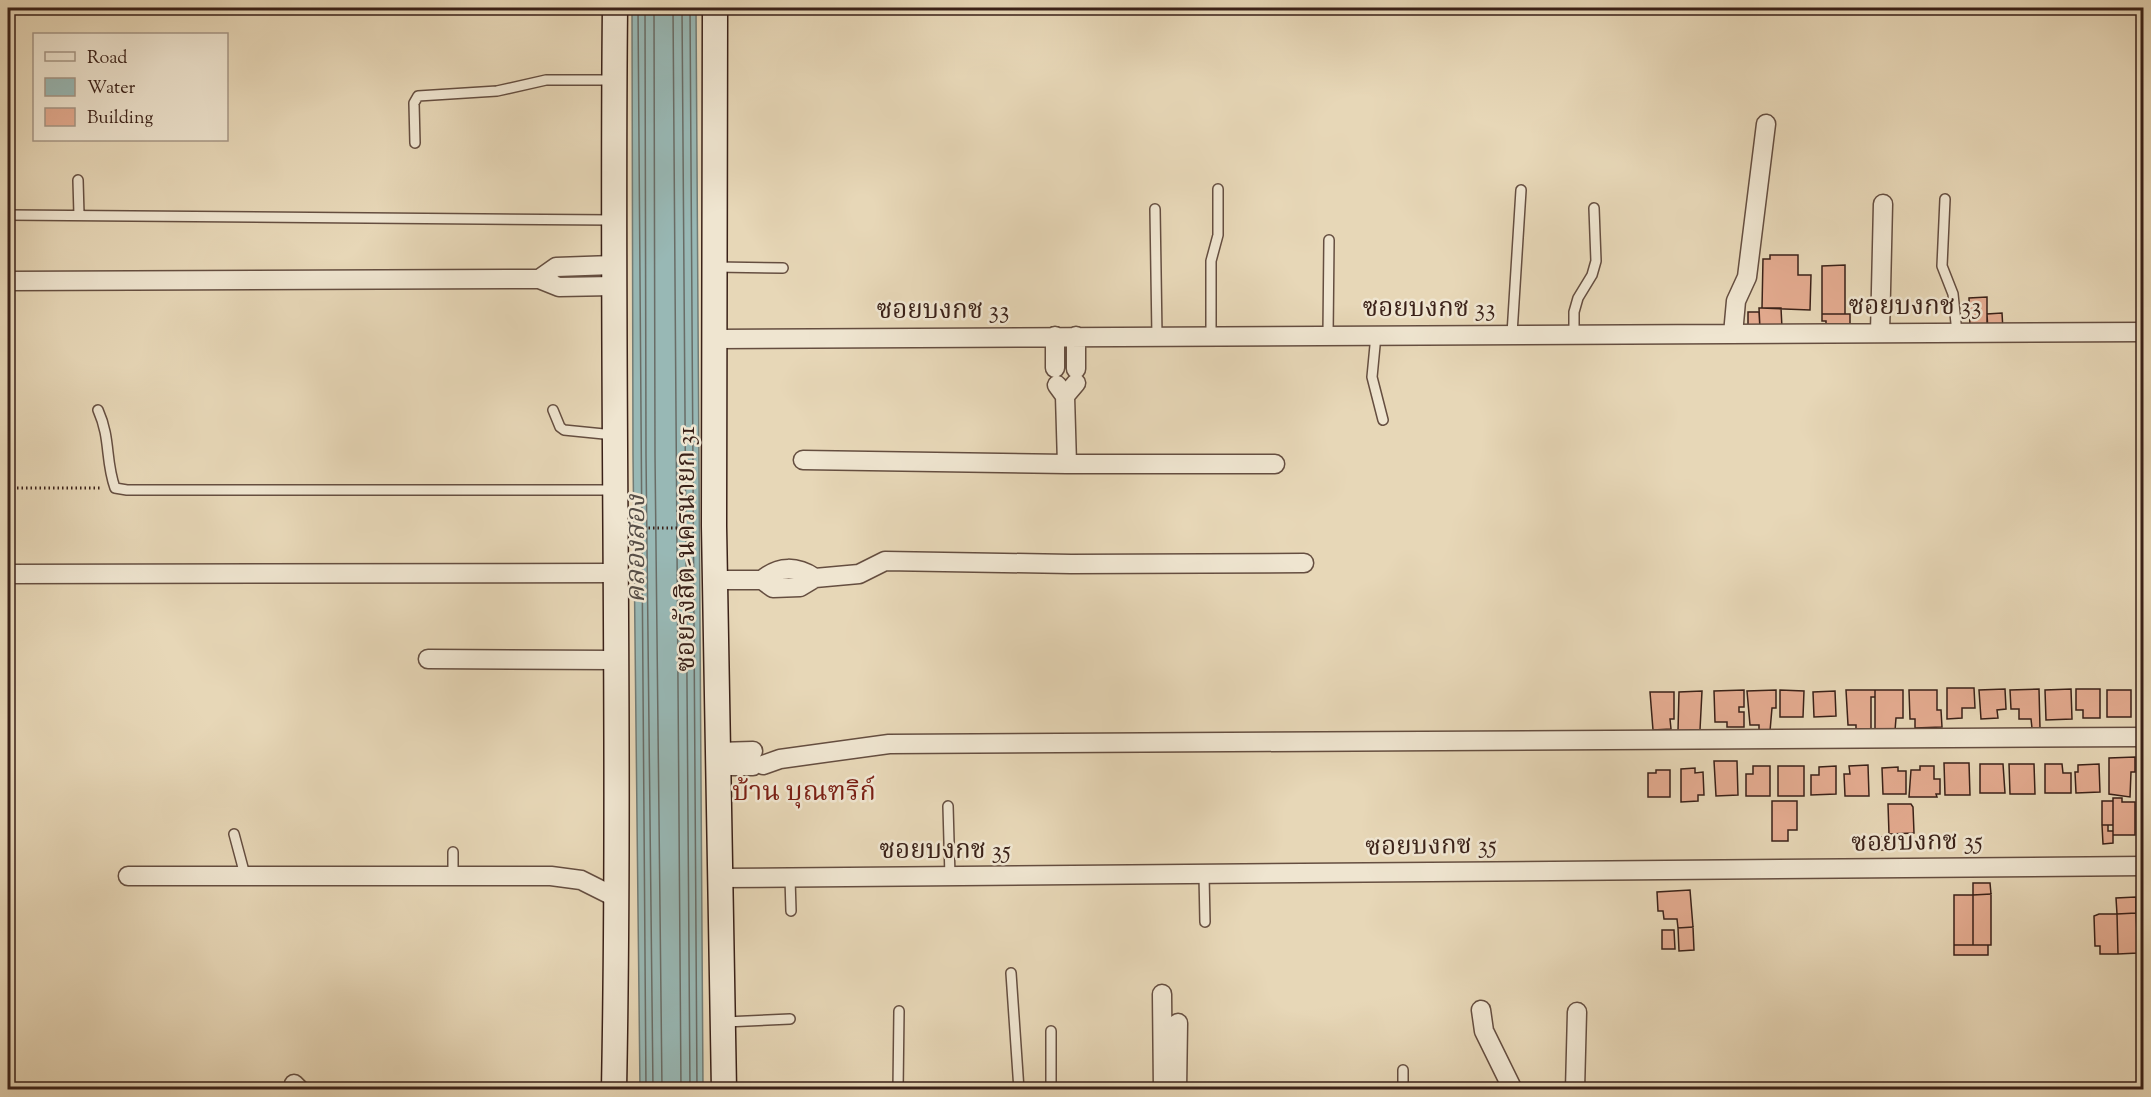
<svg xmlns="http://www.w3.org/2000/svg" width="2151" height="1097" viewBox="0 0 2151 1097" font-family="'Sorts Mill Goudy','Noto Serif Thai',serif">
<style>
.water{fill:#98b8b5;stroke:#727c76;stroke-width:1.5}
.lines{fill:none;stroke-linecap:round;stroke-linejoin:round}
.shore{stroke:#696c66;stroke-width:1.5}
.building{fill:#e4ab90;stroke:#3a2118;stroke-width:1.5}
.lane-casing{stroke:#654e40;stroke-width:12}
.street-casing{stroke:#654e40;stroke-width:21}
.secondary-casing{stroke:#3a2118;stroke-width:27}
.path{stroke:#3a2118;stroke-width:3;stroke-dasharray:1.5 3;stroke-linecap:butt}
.lane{stroke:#efe5d0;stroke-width:9}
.street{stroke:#efe5d0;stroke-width:18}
.secondary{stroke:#efe5d0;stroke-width:24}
.labels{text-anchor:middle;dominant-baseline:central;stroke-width:5;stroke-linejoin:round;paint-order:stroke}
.street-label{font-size:26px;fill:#3a2118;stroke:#efe5d0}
.water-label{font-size:27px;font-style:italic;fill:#564e47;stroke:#efe5d0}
.neighbourhood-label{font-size:27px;fill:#7a1f14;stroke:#efe5d0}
</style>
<rect width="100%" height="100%" fill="#e7d7b7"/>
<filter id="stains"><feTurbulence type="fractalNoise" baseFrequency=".00333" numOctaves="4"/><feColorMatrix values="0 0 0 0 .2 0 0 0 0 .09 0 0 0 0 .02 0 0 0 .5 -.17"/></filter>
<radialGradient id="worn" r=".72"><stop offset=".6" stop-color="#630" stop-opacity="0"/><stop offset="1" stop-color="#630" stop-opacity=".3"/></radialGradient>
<path class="water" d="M632,8H696L703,1089H640L633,455Z"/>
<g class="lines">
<path class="shore" d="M638,8L646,1090
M645,8L646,455L653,1090
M654,8L655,455L662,1090
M673,8L681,1090
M682,8L690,1090
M690,8L697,1090"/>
</g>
<path class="building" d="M1770,255H1798V275H1811L1810,310L1762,308L1763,259H1770Z
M1845,265V314H1822V266Z
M1987,297V327H1970L1969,298Z
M1759,308H1781L1782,328L1760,329Z
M1748,312H1759L1760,329H1748Z
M2002,313L2003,330L1988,331L1987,314Z
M1822,314H1850V331H1826V321H1822Z
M1947,688H1974L1975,708H1962V718L1947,719Z
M2005,689L2006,709L1997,710L1998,718L1981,719L1979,690Z
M2039,689L2040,728H2032L2031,719H2019V709H2011L2010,690Z
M2071,689L2072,719L2046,720L2045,690Z
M2076,689H2100V718H2083V710H2076Z
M1744,690V707H1739V712H1744V727H1727V722H1715L1714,691Z
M1776,690V708H1772L1770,731H1759V725H1750L1747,691Z
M1780,690L1804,691L1803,717H1780Z
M1846,690H1875V697H1871V730H1856V725H1848Z
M1875,690H1903V718H1896L1895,731H1875Z
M1909,690H1937V710H1941L1942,727L1915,728V719H1910Z
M2107,690H2131V717H2107Z
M1702,691L1700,730L1678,731L1679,692Z
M1835,691L1836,716L1814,717L1813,692Z
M1650,692H1674V719H1670L1671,729L1653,730Z
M2135,757V772H2131L2130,797L2109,794V758Z
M1714,761H1737L1738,795L1716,796Z
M1944,763H1969L1970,795H1945Z
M1980,764H2003L2005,793H1980Z
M2009,764H2034L2035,794H2010Z
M2045,764H2062L2063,773H2071V793H2045Z
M2099,764L2100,792L2076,793L2075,772H2078V765Z
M1868,765L1869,796H1845L1844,774H1850L1849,766Z
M1753,766H1770V796H1746V774H1753Z
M1778,766H1804V796H1778Z
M1836,766V794L1811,795V775H1819V767Z
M1920,766H1934V779H1940V794H1936L1937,797H1909L1911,770H1920Z
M1898,767V771H1906V794H1883L1882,768Z
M1695,768V773L1703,772L1704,795H1698V801L1681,802V769Z
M1656,770H1670V797H1648V773H1656Z
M2113,798H2122V802H2135V835H2113Z
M1772,801H1797V830H1788V841H1772Z
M2102,801H2113V825H2102Z
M1888,804H1911L1913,807L1914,833L1889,834Z
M2102,825H2108V831H2113V843L2103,844Z
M1893,836L1894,850H1880L1879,837Z
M1973,883H1990L1991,894L1973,895Z
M1690,890L1693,927L1678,928L1677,919H1664L1663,911H1658L1657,892Z
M1991,894V945H1973V895Z
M1954,895H1973V945H1954Z
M2136,897V913L2117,914L2116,898Z
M2136,913L2138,953L2118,954L2117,914Z
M2099,914H2117L2118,954H2100V946H2095L2094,916Z
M1693,927L1694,950L1679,951L1678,928Z
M1662,930H1674L1675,949H1662Z
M1954,945H1988V955H1954Z"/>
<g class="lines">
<g class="lane-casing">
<path id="lane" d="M415,143L414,103L418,96L497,91L546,80H614
M78,180L79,215
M1945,199L1942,266L1953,294L1957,333
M1155,209L1157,336
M8,215L613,220
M715,267L783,268
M1512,334L1521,190
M1574,334V312L1578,298L1592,275L1596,261L1594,208
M1328,335L1329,240
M1376,335L1372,377L1383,420
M1211,336V261L1218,235V189
M98,410C111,439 105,460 115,488L127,490H615
M553,410L560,427L564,430L614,435
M948,806L950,877
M234,834L245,875
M453,852V876
M1204,875L1205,922
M790,878L791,911
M1011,973L1019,1090
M725,1022L790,1019
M1051,1031V1090
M1403,1070V1090
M898,1090L899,1011"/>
</g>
<g class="street-casing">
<path id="street" d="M539,279L556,267L613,265
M8,281L539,279L559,287L613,286
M1880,333L1883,204
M1733,334L1736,301L1747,277L1766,124
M1055,336V368
M715,339L2144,332
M1076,369V336
M1057,385L1065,396L1076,383
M803,460L1067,464L1065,396
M1067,464H1275
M8,574L615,573
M716,580H762L773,588L800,587L815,578L859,574L885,561L1071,564L1304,563
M762,580C779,565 797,566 815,578
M428,659L614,660
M718,752L753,751
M763,765L780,759L889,744L2144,737
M718,766H753
M128,876H551L581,880L617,898
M720,878L2144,866
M1162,994L1163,1090
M1481,1010L1484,1031L1513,1090
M294,1084L300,1090
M1177,1090L1178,1023
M1575,1090L1577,1012"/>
</g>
<g class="secondary-casing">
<path id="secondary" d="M715,8L714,526L724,1090
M614,1090C621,729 611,368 615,8"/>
</g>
<path class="path" d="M8,488H102
M635,528H694"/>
<use href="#lane" class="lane"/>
<use href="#street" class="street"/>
<use href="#secondary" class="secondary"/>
</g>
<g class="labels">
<g class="street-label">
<text x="1915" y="307">ซอยบงกช 33</text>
<text x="1429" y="309">ซอยบงกช 33</text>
<text x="943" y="311">ซอยบงกช 33</text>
<text transform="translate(687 549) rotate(-90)">ซอยรังสิต-นครนายก 31</text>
<text transform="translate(1917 843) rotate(-1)">ซอยบงกช 35</text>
<text transform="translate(1431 847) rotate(-1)">ซอยบงกช 35</text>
<text x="945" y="851">ซอยบงกช 35</text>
</g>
<g class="water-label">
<text transform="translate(637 549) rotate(-90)">คลองสอง</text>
</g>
<g class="neighbourhood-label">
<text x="804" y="793">บ้าน บุณฑริก์</text>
</g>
</g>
<rect width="2151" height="1097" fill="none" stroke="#e7d7b7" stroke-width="30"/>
<rect x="9" y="9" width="2133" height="1079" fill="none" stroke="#3a2118" stroke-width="3"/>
<rect x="15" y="15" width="2121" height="1067" fill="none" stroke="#3a2118" stroke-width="1.5"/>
<rect x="33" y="33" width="195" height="108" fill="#efe5d0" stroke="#a79786" stroke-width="1.5"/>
<rect x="45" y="52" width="30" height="9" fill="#efe5d0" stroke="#a79786" stroke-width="1.5"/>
<text x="87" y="63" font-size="18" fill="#3a2118">Road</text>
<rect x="45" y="78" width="30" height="18" fill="#98b8b5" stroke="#a79786" stroke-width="1.5"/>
<text x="87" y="93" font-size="18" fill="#3a2118">Water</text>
<rect x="45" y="108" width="30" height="18" fill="#e4ab90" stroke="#a79786" stroke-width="1.5"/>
<text x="87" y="123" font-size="18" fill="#3a2118">Building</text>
<rect width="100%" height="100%" filter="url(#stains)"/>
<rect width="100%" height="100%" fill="url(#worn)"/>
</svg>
